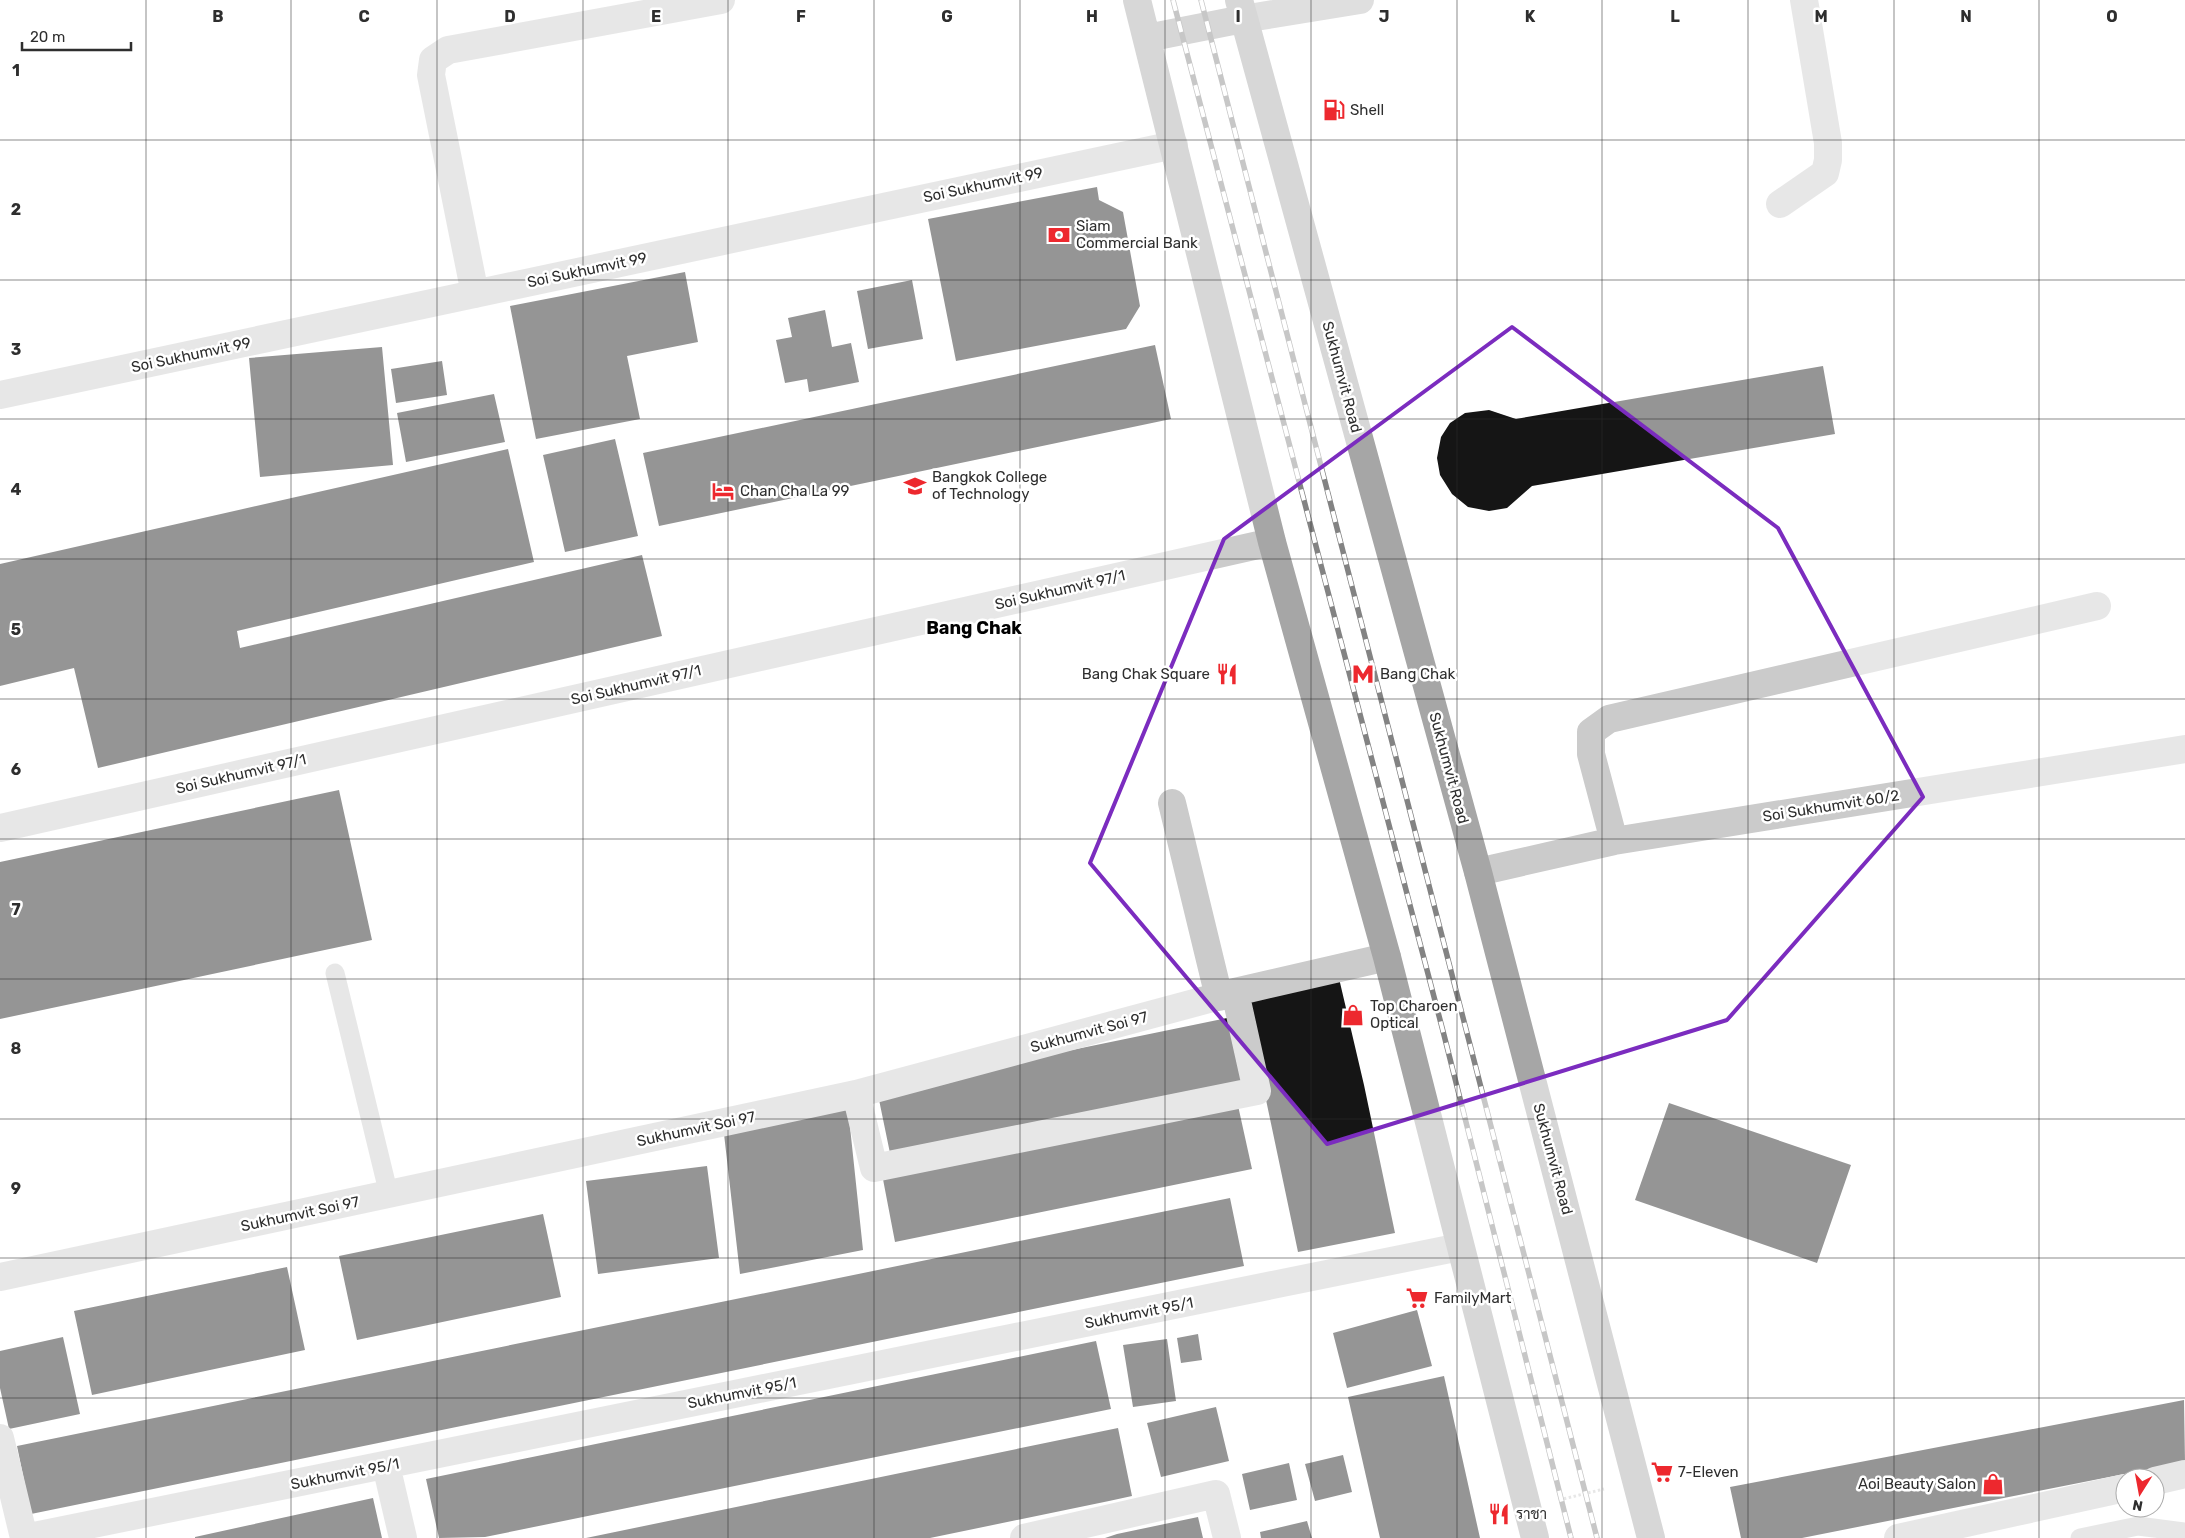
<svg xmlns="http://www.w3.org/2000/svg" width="2185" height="1538" viewBox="0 0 2185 1538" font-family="Rubik,Sarabun,sans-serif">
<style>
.building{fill:#151515}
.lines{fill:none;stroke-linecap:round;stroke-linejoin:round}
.path{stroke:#cbcbcb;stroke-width:3;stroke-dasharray:2.5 2.5;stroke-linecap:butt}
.lane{stroke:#cbcbcb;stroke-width:19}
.street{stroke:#cbcbcb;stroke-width:28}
.secondary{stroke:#b8b8b8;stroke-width:28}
.primary{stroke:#a6a6a6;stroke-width:28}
.rail-casing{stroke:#838383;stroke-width:5.5}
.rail{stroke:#fff;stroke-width:4;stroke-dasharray:11;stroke-linecap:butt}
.marked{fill:none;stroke:#7b2cbf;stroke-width:4;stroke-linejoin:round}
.grid{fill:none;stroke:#2e2e2e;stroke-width:1;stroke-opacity:0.55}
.labels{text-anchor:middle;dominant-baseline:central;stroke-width:5;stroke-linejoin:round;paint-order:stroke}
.poi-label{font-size:15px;fill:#2e2e2e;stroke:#fff;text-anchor:start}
.street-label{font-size:15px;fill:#2e2e2e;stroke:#fff}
.quarter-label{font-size:18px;font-weight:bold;fill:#000;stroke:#fff}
.grid-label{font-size:16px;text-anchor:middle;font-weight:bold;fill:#2e2e2e;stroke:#fff;stroke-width:5;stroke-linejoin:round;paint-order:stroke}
</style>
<rect width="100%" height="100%" fill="#fff"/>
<path class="building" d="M1097,187L1099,200L1123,212L1140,306L1126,329L956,361L928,219Z
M685,272L698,342L627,356L640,419L536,439L510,306Z
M912,280L923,339L868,349L857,291Z
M825,310L832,347L851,343L859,382L809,392L807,379L785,383L776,340L792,337L788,318Z
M1155,345L1171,419L659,526L643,453Z
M382,347L393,465L260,477L249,358Z
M442,361L447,395L396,403L391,369Z
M1823,366L1835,434L1532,486L1507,508L1489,511L1468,507L1452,494L1440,475L1437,458L1441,437L1450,423L1465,413L1489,410L1516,419Z
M494,394L505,442L406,462L397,413Z
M615,439L638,536L565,552L543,455Z
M508,449L534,562L237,631L240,648L642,555L662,636L98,768L74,668L0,686V564Z
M339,790L372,940L0,1019V862Z
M1338,974L1364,1085L1395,1233L1298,1252L1244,995Z
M1232,1017L1246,1085L891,1158L877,1090Z
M1237,1101L1252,1169L895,1242L882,1174Z
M1669,1103L1851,1165L1817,1263L1635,1200Z
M848,1108L863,1250L740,1274L724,1134Z
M707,1166L719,1258L598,1274L586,1181Z
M1230,1198L1244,1266L31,1514L17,1446Z
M543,1214L561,1297L357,1340L339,1256Z
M287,1267L305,1350L92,1395L74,1311Z
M1417,1310L1432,1366L1347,1388L1333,1333Z
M1198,1334L1202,1360L1181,1363L1177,1338Z
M63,1337L80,1414L9,1429L0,1388V1351Z
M1167,1339L1176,1401L1133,1407L1123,1345Z
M1096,1341L1111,1409L485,1537L439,1538L426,1479Z
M1444,1376L1480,1538H1380L1348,1397Z
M2184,1400L2185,1462L1802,1538H1741L1730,1487Z
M1216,1407L1229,1461L1161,1477L1147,1423Z
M1118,1428L1132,1496L1109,1501L930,1538H586Z
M1343,1455L1352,1492L1315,1501L1305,1464Z
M1289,1463L1297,1500L1250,1510L1242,1474Z
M373,1498L382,1538H195V1537Z
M1198,1517L1203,1538H1105L1117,1534Z
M1307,1521L1312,1538H1261L1260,1532Z"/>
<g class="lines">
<path class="path" d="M1559,1500L1604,1489"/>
<path class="lane" d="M335,973L389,1195
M2080,1538L2138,1526L2185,1532"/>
<path class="street" d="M1780,204L1825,173L1828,160V143L1804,0
M475,294L431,75L433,60L448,50L721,0
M0,395L1174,145
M1172,803L1219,997
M0,828L1272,542
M1614,841L1591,754V732L1609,719L2097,606
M1478,872L1614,841L2185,749
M856,1094L874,1168L1257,1091L1235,992
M0,1277L856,1094L1235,992L1387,957
M0,1438L24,1538
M386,1465L403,1538
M2155,1481L2185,1474
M24,1538L1460,1247
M1024,1538L1216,1494L1227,1538
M1898,1538L2125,1488"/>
<path class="secondary" d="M1243,19L1360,0"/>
<path class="primary" d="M1137,0L1272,542L1387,957L1535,1538
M1239,0L1478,872L1651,1538
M1147,38L1243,19"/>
<g class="rail-casing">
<path id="rail" d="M1173,0L1444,1035L1571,1538
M1201,0L1597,1538"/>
</g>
<use href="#rail" class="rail"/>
</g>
<path d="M0 0H2185V1538H0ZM1512,327L1778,528L1923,797L1727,1020L1327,1144L1090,863L1224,539Z" fill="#fff" fill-opacity=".55" fill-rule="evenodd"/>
<path class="marked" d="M1512,327L1778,528L1923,797L1727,1020L1327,1144L1090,863L1224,539Z"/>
<path class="grid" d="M146,0V1538M291,0V1538M437,0V1538M583,0V1538M728,0V1538M874,0V1538M1020,0V1538M1165,0V1538M1311,0V1538M1457,0V1538M1602,0V1538M1748,0V1538M1894,0V1538M2039,0V1538M0,140H2185M0,280H2185M0,419H2185M0,559H2185M0,699H2185M0,839H2185M0,979H2185M0,1119H2185M0,1258H2185M0,1398H2185"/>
<defs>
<g id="fuel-bare" transform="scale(1.725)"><path d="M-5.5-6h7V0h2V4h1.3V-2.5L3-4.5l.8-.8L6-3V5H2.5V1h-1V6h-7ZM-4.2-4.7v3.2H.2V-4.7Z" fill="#ed282e" stroke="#fff" stroke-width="2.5" paint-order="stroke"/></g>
<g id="bank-bare" transform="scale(1.725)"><path d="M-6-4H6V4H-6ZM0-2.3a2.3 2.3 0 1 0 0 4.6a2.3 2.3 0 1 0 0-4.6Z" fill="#ed282e" stroke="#fff" stroke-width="2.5" paint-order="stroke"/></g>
<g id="university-bare" transform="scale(1.725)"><path d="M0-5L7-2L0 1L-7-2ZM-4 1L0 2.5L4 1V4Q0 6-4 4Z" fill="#ed282e" stroke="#fff" stroke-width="2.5" paint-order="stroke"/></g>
<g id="hotel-bare" transform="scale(1.725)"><path d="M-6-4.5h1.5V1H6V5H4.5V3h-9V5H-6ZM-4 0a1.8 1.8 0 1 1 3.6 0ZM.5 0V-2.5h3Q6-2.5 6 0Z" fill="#ed282e" stroke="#fff" stroke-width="2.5" paint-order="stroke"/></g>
<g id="restaurant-bare" transform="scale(1.725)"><path d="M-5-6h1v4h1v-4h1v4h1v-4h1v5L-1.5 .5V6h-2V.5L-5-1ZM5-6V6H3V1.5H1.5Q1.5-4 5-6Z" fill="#ed282e" stroke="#fff" stroke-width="2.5" paint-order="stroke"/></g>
<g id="metro-bare" transform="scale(1.725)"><path d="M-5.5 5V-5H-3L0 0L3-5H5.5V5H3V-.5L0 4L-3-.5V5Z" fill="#ed282e" stroke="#fff" stroke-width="2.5" paint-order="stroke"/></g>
<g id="shop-bare" transform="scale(1.725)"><path d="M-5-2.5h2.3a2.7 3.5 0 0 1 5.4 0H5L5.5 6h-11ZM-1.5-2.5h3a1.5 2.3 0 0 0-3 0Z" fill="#ed282e" stroke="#fff" stroke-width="2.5" paint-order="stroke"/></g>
<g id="supermarket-bare" transform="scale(1.725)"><path d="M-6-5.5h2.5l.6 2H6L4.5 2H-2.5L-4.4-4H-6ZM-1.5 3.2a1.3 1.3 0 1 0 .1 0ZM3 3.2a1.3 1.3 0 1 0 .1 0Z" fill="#ed282e" stroke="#fff" stroke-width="2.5" paint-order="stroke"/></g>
</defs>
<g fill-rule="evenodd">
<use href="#fuel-bare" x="1334" y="110"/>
<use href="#bank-bare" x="1059" y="235"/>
<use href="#university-bare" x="915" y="486"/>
<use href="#hotel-bare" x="723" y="491"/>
<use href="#restaurant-bare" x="1227" y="674"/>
<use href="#metro-bare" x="1363" y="674"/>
<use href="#shop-bare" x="1353" y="1015"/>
<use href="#supermarket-bare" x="1417" y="1298"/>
<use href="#supermarket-bare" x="1662" y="1472"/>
<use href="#shop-bare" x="1993" y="1484"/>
<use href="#restaurant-bare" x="1499" y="1514"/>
</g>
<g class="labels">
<g class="poi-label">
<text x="1350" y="110">Shell</text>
<text x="1076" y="226">Siam<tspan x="1076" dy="17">Commercial Bank</tspan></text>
<text x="932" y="477">Bangkok College<tspan x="932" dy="17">of Technology</tspan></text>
<text x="740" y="491">Chan Cha La 99</text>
<text x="1210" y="674" text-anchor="end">Bang Chak Square</text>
<text x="1380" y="674">Bang Chak</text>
<text x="1370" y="1006">Top Charoen<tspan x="1370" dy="17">Optical</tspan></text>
<text x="1434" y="1298">FamilyMart</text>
<text x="1678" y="1472">7-Eleven</text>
<text x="1976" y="1484" text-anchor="end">Aoi Beauty Salon</text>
<text x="1516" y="1514">ราชา</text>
</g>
<g class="street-label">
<text transform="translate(983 185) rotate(-12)">Soi Sukhumvit 99</text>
<text transform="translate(587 270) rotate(-12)">Soi Sukhumvit 99</text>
<text transform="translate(191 355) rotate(-12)">Soi Sukhumvit 99</text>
<text transform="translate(1342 377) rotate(75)">Sukhumvit Road</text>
<text transform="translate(1060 590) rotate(-13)">Soi Sukhumvit 97/1</text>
<text transform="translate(636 685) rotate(-13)">Soi Sukhumvit 97/1</text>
<text transform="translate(1449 768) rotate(75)">Sukhumvit Road</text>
<text transform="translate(241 774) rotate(-13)">Soi Sukhumvit 97/1</text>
<text transform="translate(1831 806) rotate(-9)">Soi Sukhumvit 60/2</text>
<text transform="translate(1089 1032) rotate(-15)">Sukhumvit Soi 97</text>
<text transform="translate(696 1129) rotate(-12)">Sukhumvit Soi 97</text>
<text transform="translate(1553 1159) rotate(75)">Sukhumvit Road</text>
<text transform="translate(300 1214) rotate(-12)">Sukhumvit Soi 97</text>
<text transform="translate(1139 1313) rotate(-11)">Sukhumvit 95/1</text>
<text transform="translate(742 1393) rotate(-11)">Sukhumvit 95/1</text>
<text transform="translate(345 1474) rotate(-11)">Sukhumvit 95/1</text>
</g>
<g class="quarter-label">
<text x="974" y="628">Bang Chak</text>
</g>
</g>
<g class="grid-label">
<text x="218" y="22">B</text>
<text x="364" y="22">C</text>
<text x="510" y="22">D</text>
<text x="656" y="22">E</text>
<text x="801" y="22">F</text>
<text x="947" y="22">G</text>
<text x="1092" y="22">H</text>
<text x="1238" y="22">I</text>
<text x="1384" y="22">J</text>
<text x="1530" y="22">K</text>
<text x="1675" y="22">L</text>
<text x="1821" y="22">M</text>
<text x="1966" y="22">N</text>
<text x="2112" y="22">O</text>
<text x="16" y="76">1</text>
<text x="16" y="215">2</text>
<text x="16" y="355">3</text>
<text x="16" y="495">4</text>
<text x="16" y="635">5</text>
<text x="16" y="775">6</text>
<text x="16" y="915">7</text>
<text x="16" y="1054">8</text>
<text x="16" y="1194">9</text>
</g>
<g transform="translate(2140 1493) rotate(191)"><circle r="24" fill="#ffffff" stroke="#ababab"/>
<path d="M0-4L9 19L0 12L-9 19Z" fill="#ed282e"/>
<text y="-8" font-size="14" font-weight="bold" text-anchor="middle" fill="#2e2e2e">N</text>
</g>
<path d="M22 42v8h109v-8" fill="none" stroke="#2e2e2e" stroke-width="2.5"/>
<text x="30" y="42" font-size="15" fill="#2e2e2e" stroke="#ffffff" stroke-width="4" paint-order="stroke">20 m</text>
</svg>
